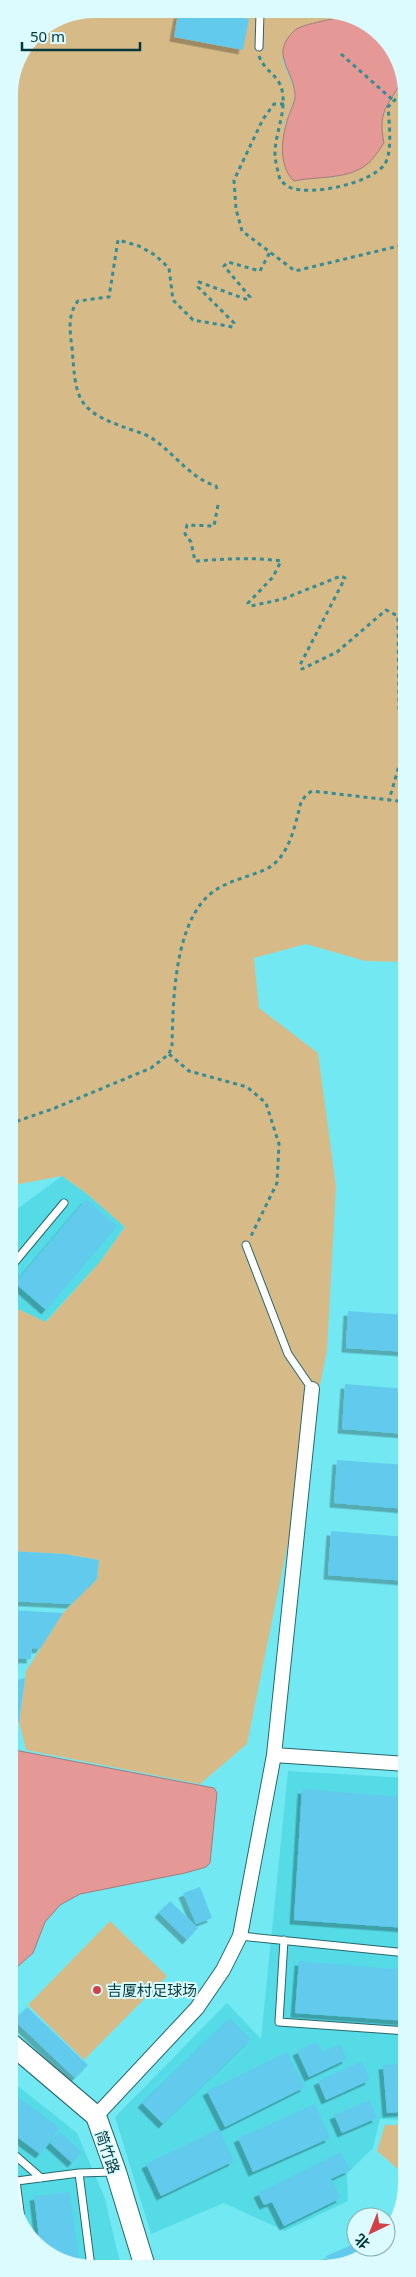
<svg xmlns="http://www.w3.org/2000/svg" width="416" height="2277" viewBox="0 0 416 2277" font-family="'Noto Sans','Noto Sans SC',sans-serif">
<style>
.built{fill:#55dbe5}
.green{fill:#d6bb89}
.water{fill:#e59996;stroke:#a07c7b}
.building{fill:#62cbed;filter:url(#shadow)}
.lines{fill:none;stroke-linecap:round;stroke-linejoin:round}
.lane-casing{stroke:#27676c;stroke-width:9}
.street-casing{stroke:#27676c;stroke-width:16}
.secondary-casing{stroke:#27676c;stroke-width:22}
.path{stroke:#368c92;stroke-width:3;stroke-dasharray:4 4;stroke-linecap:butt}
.lane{stroke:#fff;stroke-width:7}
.street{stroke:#fff;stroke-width:14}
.secondary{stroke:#fff;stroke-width:20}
.poi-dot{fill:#d14147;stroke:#dcfbfe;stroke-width:2}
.labels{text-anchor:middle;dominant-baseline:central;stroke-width:4;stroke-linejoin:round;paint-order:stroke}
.poi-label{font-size:15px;fill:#00383c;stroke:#dcfbfe;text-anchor:start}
.street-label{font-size:15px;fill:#00383c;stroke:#dcfbfe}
</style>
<defs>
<filter id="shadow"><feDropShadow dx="-4.5" dy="4.5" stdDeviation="0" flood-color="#0004"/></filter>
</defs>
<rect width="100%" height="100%" fill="#72e9f2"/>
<path class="built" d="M62,1176L86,1193L125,1227L100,1262L45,1322L9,1305V1215Z
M288,1771L407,1778V2120L380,2119L373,2148L347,2174L348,2201L285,2231L224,2203L151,2234L115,2117L227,2003L261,2039Z
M9,2079L77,2133L105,2199L121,2267H77L30,2240L9,2194Z"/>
<path class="green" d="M344,12L350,15L319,22L282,59L296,94L285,125L283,145L284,164L294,181L308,178L336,177L384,143C378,112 386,107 402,82L405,80L407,962L365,961L306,944L254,958L259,1008L318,1053L336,1186L327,1351L247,1744L200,1784L26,1750L19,1722L26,1671L63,1613L97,1579L99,1560L64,1554L9,1551V1305L46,1322L100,1262L125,1227L86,1193L62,1176L9,1186V88L34,33L61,15Z
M110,1921L167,1976L84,2060L28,2005Z
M385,2125H407V2177L377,2151Z"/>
<path class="water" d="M350,15L386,37L405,80L402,82C386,107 378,112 384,143C379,150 373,160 366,165C346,180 317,176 294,181C277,165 282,135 289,115C291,109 296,100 295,94C293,69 269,54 295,30C302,24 339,18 350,15Z
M9,1749L214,1788L217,1793L210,1863L206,1867L185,1873L80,1894L60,1905L45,1922L33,1953L9,1974Z"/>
<path class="building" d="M214,13L249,19L243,50L174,37L178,14Z
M86,1199L117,1226L46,1310L15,1283Z
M348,1311L407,1315V1352L346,1348Z
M345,1384L407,1389V1434L342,1429Z
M337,1460L407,1465V1509L334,1503Z
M331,1531L407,1537V1581L328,1575Z
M9,1551L64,1554L99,1560L97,1579L71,1604L9,1601Z
M9,1610L63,1613L40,1649L32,1648L31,1659L9,1658Z
M25,1678L19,1722L9,1726V1682Z
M302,1789L407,1797V1928L294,1920Z
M200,1887L212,1918L196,1924L183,1893Z
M170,1901L198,1928L187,1940L159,1913Z
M299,1961L407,1970V2021L295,2013Z
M27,2007L88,2065L75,2078L14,2020Z
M230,2018L251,2039L163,2124L142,2103Z
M317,2042L322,2052L340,2044L347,2059L309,2077L297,2051Z
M287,2052L305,2087L225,2127L207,2091Z
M362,2061L370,2080L326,2100L318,2081Z
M400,2064L403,2112L387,2113L383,2065Z
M9,2090L60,2128L40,2154L9,2131Z
M370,2100L377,2118L342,2133L334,2115Z
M315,2104L330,2138L253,2172L238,2138Z
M219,2129L234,2161L161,2196L146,2164Z
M60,2132L82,2152L72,2163L50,2143Z
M341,2152L350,2170L331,2179L341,2198L284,2226L272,2202L264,2205L258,2193Z
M70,2192L80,2267H77L40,2245L34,2196Z
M356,2243V2247H375L330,2268L326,2256Z"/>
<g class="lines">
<g class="lane-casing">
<path id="lane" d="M32,38L45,26
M259,47L260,13
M246,1245L288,1354L312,1389
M9,1269L64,1203
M240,1936L407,1953
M284,1940L279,2022L407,2031
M404,2031L407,2067
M9,2150L41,2178
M79,2173L91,2267
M16,2181L21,2219
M9,2182L79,2173L113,2172"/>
</g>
<g class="street-casing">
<path id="street" d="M274,1755L312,1389
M96,2116L197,2008L223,1970L240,1936L274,1755L407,1764"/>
</g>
<g class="secondary-casing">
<path id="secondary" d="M9,2042L96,2116L116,2172L145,2267"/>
</g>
<path class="path" d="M341,54L394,101
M259,56C265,72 278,74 282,90C287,113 274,134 275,157C276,164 278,172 280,180C283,182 286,186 289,187C310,197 371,183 384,165C393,154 389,121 388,107L407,87
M284,104H274L263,119L234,180L236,209L242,231L295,271L407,244
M217,489L216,486C190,478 175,454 153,439C144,433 131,430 121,426C74,409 76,394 72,348C70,331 67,315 78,301L109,297L118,240L139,246L155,255L169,268L173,300L193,320L233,327L234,323L198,287L199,282L248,300L250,297L224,266L228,262L260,271L270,252
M218,505L214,526L187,525L185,534L191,542L195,561C224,559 253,557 281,561L273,577L248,603L251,606L283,599L341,576L345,578L300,665L302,669L337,652L386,610L398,616L399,712L406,742L389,800
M169,1054L189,1071L247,1087L266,1103L279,1144L277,1183L251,1236
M9,1124L55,1108L151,1068L169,1054L172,1046C173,1003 174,934 204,900C220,882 243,879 264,870C289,860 295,825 301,802L306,795L312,791L407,802"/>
<use href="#lane" class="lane"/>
<use href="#street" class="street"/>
<use href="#secondary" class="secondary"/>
</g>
<circle class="poi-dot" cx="97" cy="1990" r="5"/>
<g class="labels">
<g class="poi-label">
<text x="107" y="1990">吉厦村足球场</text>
</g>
<g class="street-label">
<text transform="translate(108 2152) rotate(71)">简竹路</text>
</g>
</g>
<path d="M0 0H416V2277H0ZM94 18H322A76 76 0 0 1 398 94V2184A76 76 0 0 1 322 2260H94A76 76 0 0 1 18 2184V94A76 76 0 0 1 94 18Z" fill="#dcfbfe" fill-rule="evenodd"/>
<g transform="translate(371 2232) rotate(223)"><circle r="24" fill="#dcfbfe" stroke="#84adb0"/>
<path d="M0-4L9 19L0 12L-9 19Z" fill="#d14147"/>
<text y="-8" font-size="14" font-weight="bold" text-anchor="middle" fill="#00383c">北</text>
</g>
<path d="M22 42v8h118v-8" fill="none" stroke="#00383c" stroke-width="2.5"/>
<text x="30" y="42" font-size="15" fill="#00383c" stroke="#dcfbfe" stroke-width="4" paint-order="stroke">50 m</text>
</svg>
